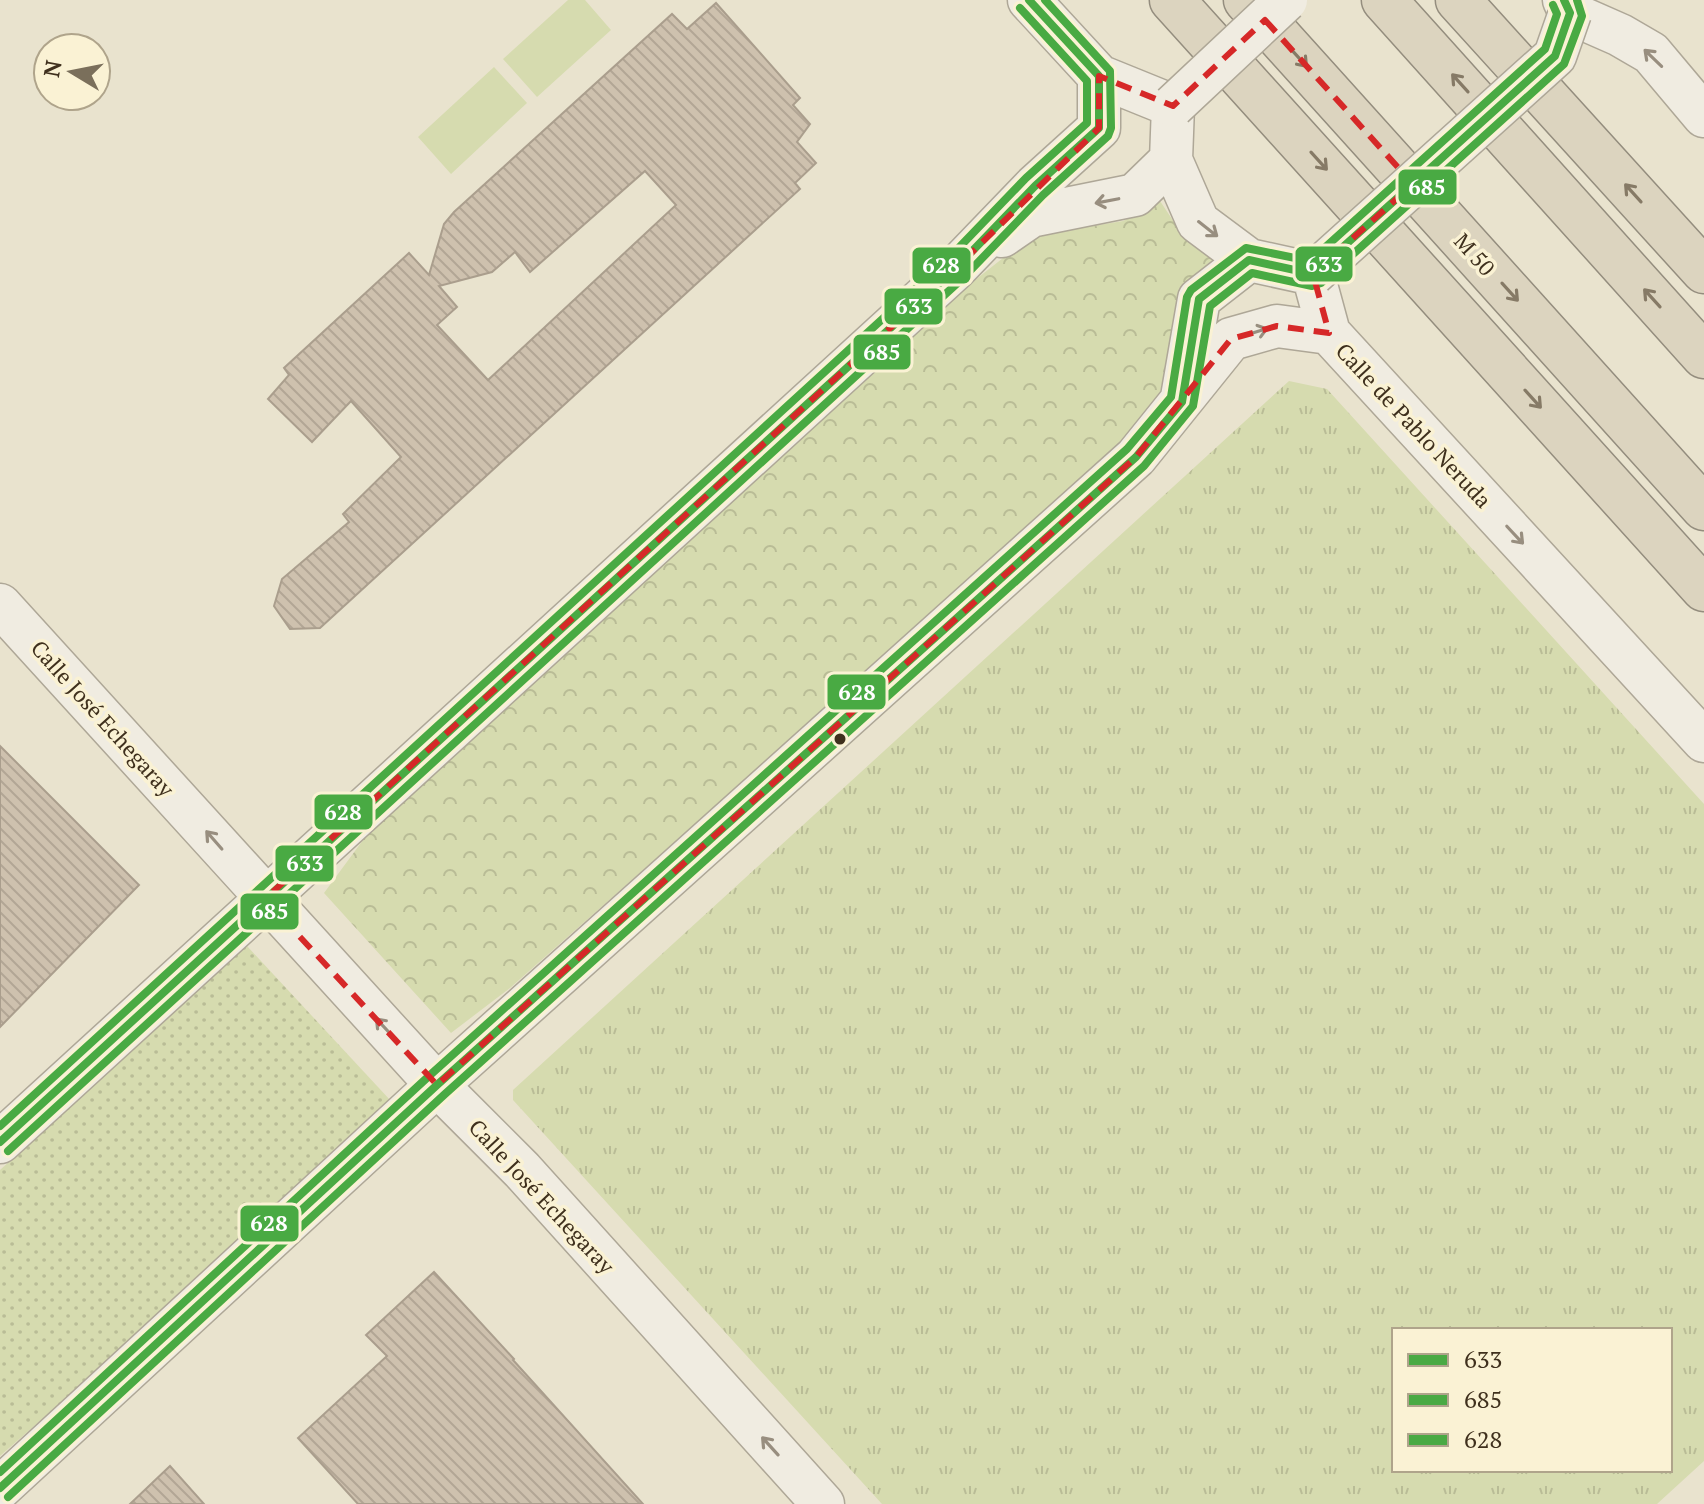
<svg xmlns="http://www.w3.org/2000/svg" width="1704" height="1504" viewBox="0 0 1704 1504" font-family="'PT Serif',serif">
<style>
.grass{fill:url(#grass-tufts);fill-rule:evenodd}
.forest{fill:url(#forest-crowns)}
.garden{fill:url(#garden-dots)}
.pitch{fill:#d6dbaf}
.building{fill:url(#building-back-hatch);stroke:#aa9e8d;stroke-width:2;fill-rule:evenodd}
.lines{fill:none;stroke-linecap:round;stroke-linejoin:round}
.minor-casing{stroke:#aea797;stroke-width:45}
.highway-casing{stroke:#948d7e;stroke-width:47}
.minor{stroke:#f0ece1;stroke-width:42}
.highway{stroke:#dcd4bf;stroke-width:44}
.minor-bridge-casing{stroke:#aea797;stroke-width:45;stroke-linecap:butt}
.minor-bridge{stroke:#f0ece1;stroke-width:42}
.bus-1-casing{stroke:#faf2d4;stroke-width:14}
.bus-2-casing{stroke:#faf2d4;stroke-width:14}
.bus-3-casing{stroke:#faf2d4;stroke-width:14}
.bus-1{stroke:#49aa43;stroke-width:8}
.bus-2{stroke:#49aa43;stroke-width:8}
.bus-3{stroke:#49aa43;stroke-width:8}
.oneway{stroke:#867a66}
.oneway2{stroke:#988e7f}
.marked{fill:none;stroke:#d62828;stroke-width:6;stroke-dasharray:16 10;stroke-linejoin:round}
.bus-dot{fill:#3f301d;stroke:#faf2d4;stroke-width:3}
.labels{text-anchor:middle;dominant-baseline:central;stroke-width:7;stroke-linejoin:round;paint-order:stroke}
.street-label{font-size:22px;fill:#3f301d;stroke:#faf2d4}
.line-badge{stroke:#faf2d4;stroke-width:3}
.badge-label{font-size:22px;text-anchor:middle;font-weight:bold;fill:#fff}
</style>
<defs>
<pattern id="grass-tufts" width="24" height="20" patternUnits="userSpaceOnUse" patternTransform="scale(2)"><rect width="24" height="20" fill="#d6dbaf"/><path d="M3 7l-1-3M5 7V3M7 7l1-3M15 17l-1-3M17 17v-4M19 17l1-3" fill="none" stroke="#b9bc96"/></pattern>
<pattern id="forest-crowns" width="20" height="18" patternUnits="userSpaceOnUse" patternTransform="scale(2)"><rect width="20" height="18" fill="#d6dbaf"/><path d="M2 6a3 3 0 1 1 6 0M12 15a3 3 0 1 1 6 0" fill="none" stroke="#b9bc96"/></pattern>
<pattern id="garden-dots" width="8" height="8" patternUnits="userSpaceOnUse" patternTransform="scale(2)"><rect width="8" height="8" fill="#d6dbaf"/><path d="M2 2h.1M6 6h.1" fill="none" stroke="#b9bc96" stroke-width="1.8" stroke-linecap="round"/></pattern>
<pattern id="building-back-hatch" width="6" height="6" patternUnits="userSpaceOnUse" patternTransform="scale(2)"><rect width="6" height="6" fill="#cec1ae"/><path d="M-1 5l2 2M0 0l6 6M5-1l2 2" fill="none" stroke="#b2a695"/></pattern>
</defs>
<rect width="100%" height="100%" fill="#e9e3ce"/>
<path class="grass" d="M1289,381L1327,389L1704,804V1461L1657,1504H882L513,1100V1090ZM1394,1330H1670V1470H1394Z"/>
<path class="forest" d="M1160,201L1182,234L1213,259L1180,298L1160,393L1111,455L510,988L451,1033L324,893L366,836L956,295L1031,236L1123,221Z"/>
<path class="garden" d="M247,946L391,1101L114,1356L0,1456V1170Z"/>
<path class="pitch" d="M568,0H585L611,30L537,97L503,59Z
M494,67L527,103L451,174L418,137Z"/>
<path class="building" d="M716,3L800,98L793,105L810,124L797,142L816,163L795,183L800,189L320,628L290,629L274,606L282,579L349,522L343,514L401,457L351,401L312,442L268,399L289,375L284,368L409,253L429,275L444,224L454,212L672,14L687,29ZM645,171L676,205L488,380L437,325L457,307L439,286L492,272L515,252L530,272Z
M0,746L139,885L0,1027Z
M434,1272L514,1359L513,1360L643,1504H358L298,1438L387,1356L366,1335Z
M170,1466L204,1504H130Z"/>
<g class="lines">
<g class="minor-casing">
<path id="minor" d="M1029,0L1099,76L1173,106L1171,160L1198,222L1249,260L1313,274L1329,333L1704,741
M1564,0L1570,13L1620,35L1651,53L1704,116
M1002,236L1031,216L1135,195L1171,160
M1182,397L1199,299L1249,260
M0,605L437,1085L522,1170L823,1504
M0,1142L955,269L1035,186L1099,128V76
M0,1488L437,1085L1136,457L1231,339L1277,326L1329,333"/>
</g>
<g class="highway-casing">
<path id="highway" d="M1172,0L1704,589
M1246,0L1704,508
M1384,0L1704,356
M1458,0L1704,271"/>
</g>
<use href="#minor" class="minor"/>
<use href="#highway" class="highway"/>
<g class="minor-bridge-casing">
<path id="minor-bridge" d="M1173,106L1286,0
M1313,274L1555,56L1570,13"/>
</g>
<use href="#minor-bridge" class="minor-bridge"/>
<g class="bus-1-casing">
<path id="bus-1" d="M0,1142L955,269L1035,186L1099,128V76L1029,0
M0,1488L437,1085L1136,457L1182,402L1199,299L1249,260L1313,274L1555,56L1570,13L1564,0"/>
</g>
<g class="bus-2-casing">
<path id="bus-2" d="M8,1151L963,278L1043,195L1108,136L1111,128L1110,71L1045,0
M8,1497L445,1094L1144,466L1193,406L1210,306L1252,273L1312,286L1321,283L1564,64L1582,16L1577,0"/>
</g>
<g class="bus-3-casing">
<path id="bus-3" d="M0,1126L947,260L1026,178L1087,123V81L1020,8
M0,1472L429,1076L1127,449L1171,397L1187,297L1191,290L1246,248L1310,261L1545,49L1557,14L1553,5"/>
</g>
<use href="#bus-1" class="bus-1"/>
<use href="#bus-2" class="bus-2"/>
<use href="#bus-3" class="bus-3"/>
</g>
<defs><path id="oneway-shaft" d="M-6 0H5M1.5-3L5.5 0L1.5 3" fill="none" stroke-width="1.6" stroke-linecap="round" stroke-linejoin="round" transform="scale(2)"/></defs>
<g class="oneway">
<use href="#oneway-shaft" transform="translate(1299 58) rotate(48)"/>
<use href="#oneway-shaft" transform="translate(1460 83) rotate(-132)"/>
<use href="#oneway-shaft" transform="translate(1319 161) rotate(48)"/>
<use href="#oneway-shaft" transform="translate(1633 193) rotate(-132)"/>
<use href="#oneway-shaft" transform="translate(1510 292) rotate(48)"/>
<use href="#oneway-shaft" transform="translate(1652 298) rotate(-132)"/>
<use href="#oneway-shaft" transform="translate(1533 399) rotate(48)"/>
</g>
<g class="oneway2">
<use href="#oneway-shaft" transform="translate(1653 58) rotate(-136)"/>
<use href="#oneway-shaft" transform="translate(1107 201) rotate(169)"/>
<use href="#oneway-shaft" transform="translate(1208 229) rotate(38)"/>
<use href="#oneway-shaft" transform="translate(1256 332) rotate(-17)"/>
<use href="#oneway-shaft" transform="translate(1515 535) rotate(47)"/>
<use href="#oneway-shaft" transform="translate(214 840) rotate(-131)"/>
<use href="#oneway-shaft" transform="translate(384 1027) rotate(-133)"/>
<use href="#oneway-shaft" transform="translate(770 1446) rotate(-132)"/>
</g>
<path class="marked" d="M1265,20L1413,184L1313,274L1329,333L1277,326L1231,339L1136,457L437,1085L265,899L955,269L1099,128V76L1173,106Z"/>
<circle class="bus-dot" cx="840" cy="739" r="7"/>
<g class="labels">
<g class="street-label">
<text transform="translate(1475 254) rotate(48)">M 50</text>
<text transform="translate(1414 425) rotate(47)">Calle de Pablo Neruda</text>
<text transform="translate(103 718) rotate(48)">Calle José Echegaray</text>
<text transform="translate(542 1196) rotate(47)">Calle José Echegaray</text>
</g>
</g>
<g class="line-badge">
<rect x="1397" y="168" width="61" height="38" rx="8" fill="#49aa43"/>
<rect x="1294" y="245" width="60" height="38" rx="8" fill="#49aa43"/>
<rect x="911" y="246" width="61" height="39" rx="8" fill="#49aa43"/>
<rect x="883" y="287" width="61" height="39" rx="8" fill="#49aa43"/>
<rect x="852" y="333" width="60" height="38" rx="8" fill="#49aa43"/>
<rect x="826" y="673" width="61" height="38" rx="8" fill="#49aa43"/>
<rect x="313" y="793" width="61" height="38" rx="8" fill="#49aa43"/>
<rect x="274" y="844" width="61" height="39" rx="8" fill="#49aa43"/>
<rect x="239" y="892" width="61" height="39" rx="8" fill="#49aa43"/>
<rect x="239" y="1204" width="61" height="39" rx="8" fill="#49aa43"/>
</g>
<g class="badge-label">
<text x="1427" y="195">685</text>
<text x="1324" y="272">633</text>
<text x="941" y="273">628</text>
<text x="914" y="314">633</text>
<text x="882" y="360">685</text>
<text x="857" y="700">628</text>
<text x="343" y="820">628</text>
<text x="305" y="871">633</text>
<text x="270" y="919">685</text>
<text x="269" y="1231">628</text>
</g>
<rect x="1392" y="1328" width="280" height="144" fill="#faf2d4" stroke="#afa48b" stroke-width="2"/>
<rect x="1408" y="1354" width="40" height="12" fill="#49aa43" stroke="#afa48b" stroke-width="2"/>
<text x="1464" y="1368" font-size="24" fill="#3f301d">633</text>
<rect x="1408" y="1394" width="40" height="12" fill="#49aa43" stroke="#afa48b" stroke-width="2"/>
<text x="1464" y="1408" font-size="24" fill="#3f301d">685</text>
<rect x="1408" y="1434" width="40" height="12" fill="#49aa43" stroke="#afa48b" stroke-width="2"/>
<text x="1464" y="1448" font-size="24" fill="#3f301d">628</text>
<g transform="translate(72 72) rotate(280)"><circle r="38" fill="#faf2d4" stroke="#afa48b" stroke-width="2"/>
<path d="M0-6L14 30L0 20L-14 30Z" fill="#7a6f5b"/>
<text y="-12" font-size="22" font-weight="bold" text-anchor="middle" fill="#3f301d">N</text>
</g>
</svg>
